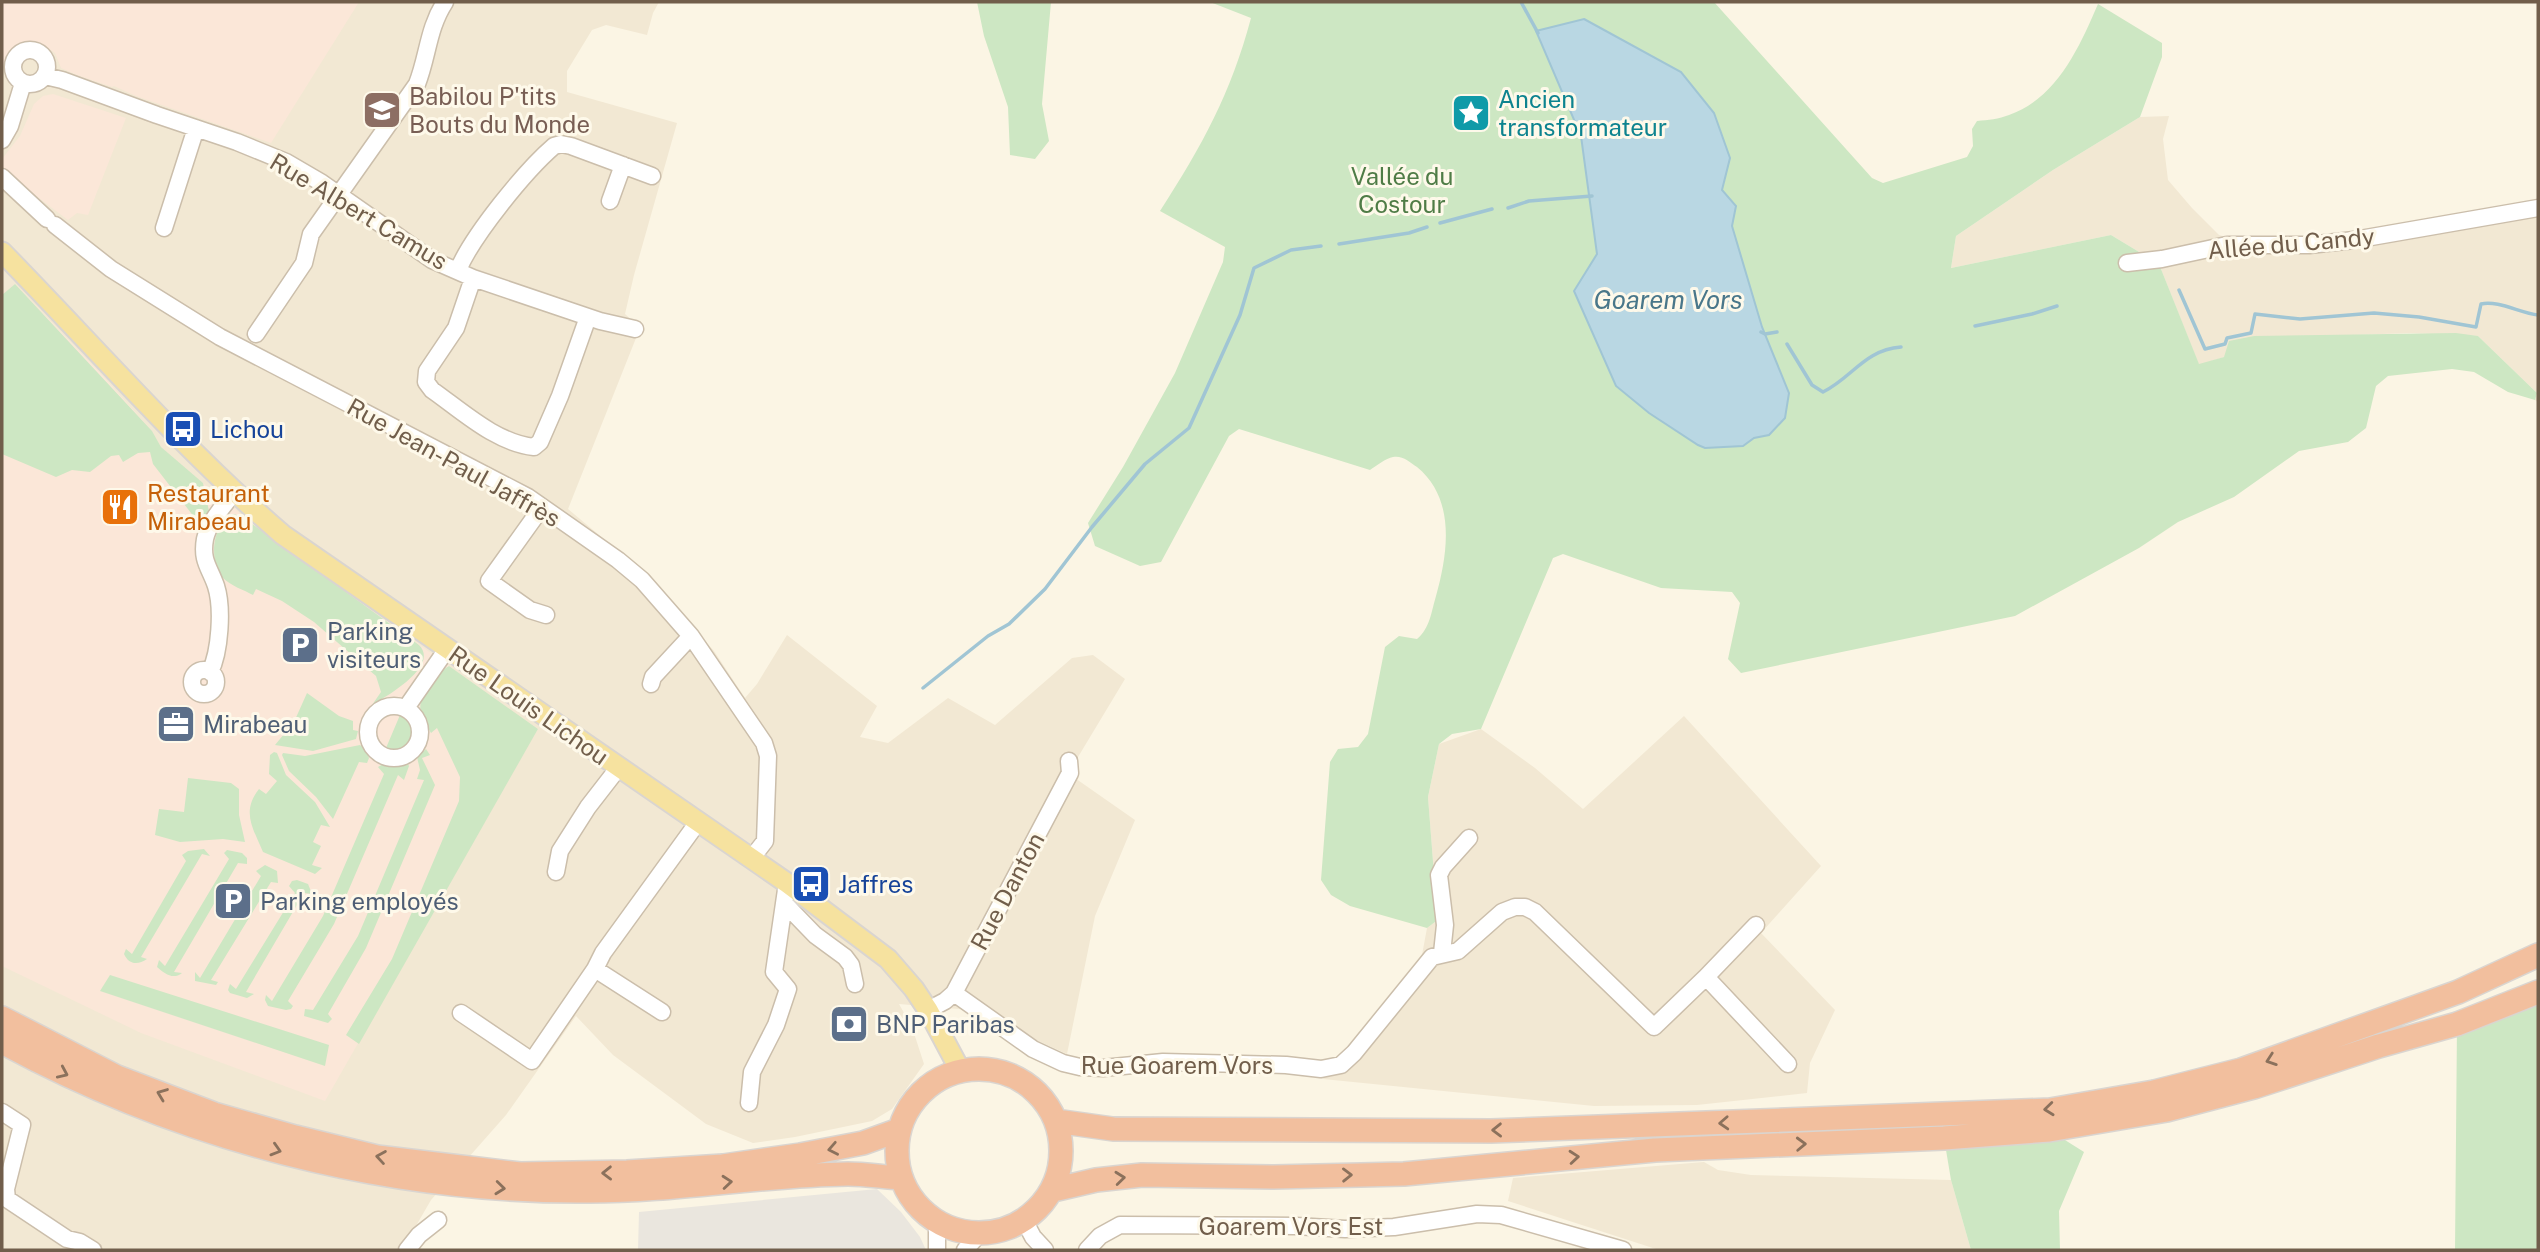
<svg xmlns="http://www.w3.org/2000/svg" width="2540" height="1252" viewBox="0 0 2540 1252" font-family="'Public Sans',sans-serif">
<style>
.residential{fill:#f2e8d3}
.commercial{fill:#fbe7d8}
.industrial{fill:#eae6de}
.green{fill:#cde7c3;fill-rule:evenodd}
.water{fill:#b9d7e3;stroke:#a0c5d4;stroke-width:2}
.lines{fill:none;stroke-linecap:round;stroke-linejoin:round}
.stream{stroke:#a0c5d4;stroke-width:3.5}
.minor-casing{stroke:#cbbeab;stroke-width:19}
.major-casing{stroke:#dad5d0;stroke-width:23}
.highway-casing{stroke:#dad5d0;stroke-width:26}
.minor{stroke:#fff;stroke-width:16}
.major{stroke:#f6e29f;stroke-width:19}
.highway{stroke:#f2bf9e;stroke-width:23}
.oneway{stroke:#8b715c}
.labels{text-anchor:middle;dominant-baseline:central;stroke-width:6;stroke-linejoin:round;paint-order:stroke}
.education-label{font-size:24px;fill:#785e54;stroke:#fef9ea;text-anchor:start}
.culture-label{font-size:24px;fill:#0d838f;stroke:#fef9ea;text-anchor:start}
.park-label{font-size:24px;fill:#4f7c46;stroke:#fef9ea}
.street-label{font-size:24px;fill:#715e4b;stroke:#fef9ea}
.transit-label{font-size:24px;fill:#164399;stroke:#fef9ea;text-anchor:start}
.food-label{font-size:24px;fill:#c56008;stroke:#fef9ea;text-anchor:start}
.service-label{font-size:24px;fill:#4e5e75;stroke:#fef9ea;text-anchor:start}
.water-label{font-size:26px;font-style:italic;fill:#49778a;stroke:#fef9ea}
</style>
<rect width="100%" height="100%" fill="#fbf5e4"/>
<path class="residential" d="M2,2H659L653,13L647,35L606,25L592,30L567,71V92L677,123L634,275L625,314L640,328L568,509L648,576L714,651L745,698L757,684L787,635L877,706L860,737L888,743L948,698L995,725L1072,658L1093,655L1125,679L1078,757L1072,776L1135,820L1095,916L1067,1054L970,1010L899,1004L912,1027L924,1064L892,1109L872,1121L795,1137L753,1143L706,1124L613,1055L576,1016L506,1115L431,1200L402,1250H2Z
M2169,116L2163,139L2168,180L2192,208L2219,235L2237,240L2298,241L2538,203V402L2535,400L2537,393L2478,336L2411,333L2297,337L2254,336L2224,357L2199,365L2159,264L2111,235L1951,268L1956,236L2053,170L2140,117Z
M1684,716L1821,866L1761,933L1835,1010L1810,1063L1807,1093L1697,1105L1594,1106L1323,1079L1422,955L1427,928L1435,922L1437,913L1428,797L1439,744L1481,729L1535,768L1583,809Z
M1704,1162L1718,1170L1751,1175L1951,1180L1971,1250H1659L1508,1201L1513,1178Z"/>
<path class="commercial" d="M2,2H359L271,143L136,96L114,86L112,87L77,75L61,68L55,53L44,45L38,44L31,43L18,46L8,54L2,67V88Z
M53,94L126,118L88,215L77,213L68,220L2,170V159L20,136L34,104L43,96Z
M15,284L100,373L152,431L161,447L178,463L283,548L538,729L325,1101L141,1033L2,966V295Z"/>
<path class="industrial" d="M877,1189L901,1212L920,1237L926,1250H638L639,1212Z"/>
<path class="green" d="M977,2H1051L1042,104L1049,141L1035,159L1010,155L1008,107L984,36Z
M1210,2H1714L1872,178L1883,183L1967,157L1973,146L1972,129L1977,121C1988,120 1999,119 2009,115C2057,98 2079,48 2098,4L2162,43V57L2140,117L2053,170L1956,236L1951,268L2111,235L2159,264L2199,364L2224,357L2229,341L2254,336L2456,333L2478,336L2537,393L2535,400L2508,392L2474,372L2452,369L2388,376L2376,386L2366,428L2348,442L2299,451L2234,497L2178,522L2139,548L2015,616L1741,673L1728,659L1740,603L1732,592L1661,588L1563,554L1553,558L1481,729L1452,734L1439,744L1428,797L1437,913L1435,922L1427,928L1350,906L1331,895L1321,880L1330,762L1338,749L1358,747L1368,734L1385,647L1399,636L1417,639C1430,628 1431,613 1436,596C1448,553 1456,499 1417,467C1410,462 1402,455 1393,457C1386,458 1376,466 1370,470L1239,429L1229,436L1161,562L1140,566L1095,546L1088,523L1123,467L1175,373L1223,262L1225,247L1160,211C1202,146 1231,93 1251,18ZM1536,32L1730,158L1722,190L1736,206L1732,226L1762,327L1789,393L1769,435L1754,438L1743,446L1705,448L1649,413L1616,386L1574,291L1597,254L1581,136Z
M15,284L152,431L161,447L203,483L209,511L198,522L153,464L150,452L138,453L123,462L119,455L111,456L90,472L72,470L56,477L2,454V295Z
M234,514L244,518L419,645C440,666 387,696 372,705L381,692L376,676L314,622L282,601L256,589L253,595C244,590 231,586 223,578C208,562 212,522 234,514Z
M449,666L538,729L359,1044L346,1035L392,959L459,801L460,777L437,728L431,733C428,727 423,720 421,713C416,697 437,673 449,666Z
M307,693L339,716L353,721V730L358,731L356,739L313,751L275,745L294,722Z
M400,715H405L413,729V737C407,747 398,755 386,748Z
M360,745L366,750L369,758L367,763L359,762L333,819L316,797L289,771L282,755L283,753L305,756Z
M426,749L430,755L422,758L435,785L366,948L328,1014L332,1019L328,1023L304,1016L305,1009L313,1010L358,936L424,780L417,779L420,770L417,757Z
M274,752L277,753L286,775L315,802L330,827L321,825L313,842L321,846L312,865L322,868L315,874L263,852C253,828 241,812 259,789L266,794L277,781L269,774L270,755Z
M407,762L409,766L404,780L398,775L334,924L288,1001L293,1006L291,1009L286,1010L268,1006L265,1000L266,995L272,1001L323,916L384,774L378,767L383,764Z
M188,778L231,783L239,789V815L245,842L223,839L180,842L155,835L159,809L184,812Z
M204,849L210,856L202,854L141,957L147,959C138,965 129,965 124,954L126,949L132,954L186,861L182,855L188,851Z
M227,850L242,853L247,858V864L238,863L174,972L182,973C173,980 165,974 157,967L159,960L165,966L229,859L224,853Z
M265,865L277,871L278,883L271,882L211,980L218,982L216,985L195,981V972L200,978L261,876L256,871Z
M297,880L308,884L312,894L304,893L246,992L254,994L247,998L230,993L228,990L230,984L236,989L295,893L289,886L292,881Z
M110,975L329,1045L325,1066L100,991Z
M2538,992V1250H2455L2457,1024Z
M2049,1130L2084,1152L2059,1211L2060,1250H1971L1951,1180L1944,1138Z"/>
<path class="water" d="M1584,19L1681,72L1714,113L1730,158L1722,190L1736,206L1732,226L1762,327L1789,393L1785,418L1769,435L1754,438L1743,446L1705,448L1698,445L1649,413L1616,386L1574,291L1597,254L1581,136L1536,31Z"/>
<g class="lines">
<path class="stream" d="M1521,2L1538,33
M1508,208L1529,201L1592,196
M1440,223L1492,209
M1339,244L1409,233L1427,227
M2179,290L2205,349L2225,344L2227,338L2251,333L2255,314L2300,319L2374,313L2419,317L2476,327L2481,304C2498,300 2520,313 2538,315
M1975,326L2032,314L2057,306
M1761,332L1765,334L1777,332
M1787,344L1812,385L1823,392C1853,377 1864,350 1901,347
M923,688L988,636L1009,624L1045,589L1092,527L1145,464L1189,428L1240,315L1254,268L1291,250L1321,246"/>
<g class="minor-casing">
<path id="minor" d="M13 67a17 17 0 1 1 34 0a17 17 0 1 1-34 0Z
M45,76L62,80L157,115L237,142L286,162L322,183L432,260L473,278L600,321L635,329
M2,140L10,126L23,83
M2,177L47,219
M610,201L623,165
M55,225L111,269L220,337L528,497L618,560L642,580L691,636L764,743L768,756L765,841L751,859
M164,228L196,128
M2127,263L2162,259L2227,245H2309L2354,240L2538,208
M458,270C473,235 525,171 554,146L561,144L571,146L652,176
M473,278L456,328L427,371L426,382L432,390C462,411 496,443 534,447L540,442L560,396L588,317
M256,334L304,263L311,234L417,84C428,56 428,28 445,2
M542,507L489,581L530,610L546,615
M192 682a12 12 0 1 1 24 0a12 12 0 1 1-24 0Z
M210,672C220,652 223,608 216,586C210,568 201,561 205,539C209,521 224,506 234,492
M651,684L653,677L691,636
M368 732a26 26 0 1 1 52 0a26 26 0 1 1-52 0Z
M406,708L447,649
M556,872L560,851L588,807L619,767
M784,903L815,935L845,957L851,965L855,984
M1442,953L1445,925L1439,875L1443,867L1469,838
M595,969L662,1012
M1706,977L1756,925
M954,993L1033,1049L1063,1063L1080,1067L1103,1068L1163,1062L1286,1065L1321,1069L1341,1065L1354,1053L1432,957L1458,951L1502,912L1515,907H1525L1535,912L1654,1027L1706,977L1788,1064
M928,1010L945,1001L954,993L1070,773L1069,761
M461,1013L532,1061L595,969L603,953L698,822
M749,1103L752,1072L776,1025L788,989L774,972L787,883
M2,1112L22,1125L6,1189L7,1199L67,1239L80,1242L93,1250
M1024,1220L1033,1237L1045,1250
M407,1250L419,1235L438,1220
M937,1250V1222
M965,1250L980,1233
M1087,1250L1100,1236L1120,1225L1296,1226L1345,1229L1394,1227L1477,1214L1501,1215L1623,1250"/>
</g>
<g class="major-casing">
<path id="major" d="M2,252C95,347 182,448 283,535L787,883L888,959L914,989L928,1010L960,1070"/>
</g>
<g class="highway-casing">
<path id="highway" d="M2,1018L117,1077L214,1114L295,1137L377,1157L520,1174L627,1172L723,1166L800,1155L863,1143L899,1130
M2,1042C181,1139 386,1193 590,1191C676,1191 761,1175 848,1174C865,1174 883,1177 900,1178
M897 1151a82 82 0 1 1 164 0a82 82 0 1 1-164 0Z
M1056,1121L1113,1129L1491,1131L2050,1110L2154,1092L2241,1070L2458,992L2538,955
M1053,1190L1096,1180L1142,1175L1274,1177L1404,1174L1655,1150L1944,1138L2049,1130L2167,1110L2254,1087L2379,1046L2457,1024L2538,992"/>
</g>
<use href="#minor" class="minor"/>
<use href="#major" class="major"/>
<use href="#highway" class="highway"/>
</g>
<defs><path id="oneway-chevron" d="M-2-3.5L2.5 0L-2 3.5" fill="none" stroke-width="1.6" stroke-linecap="round" stroke-linejoin="round" transform="scale(1.75)"/></defs>
<g class="oneway">
<use href="#oneway-chevron" transform="translate(2271 1060) rotate(161)"/>
<use href="#oneway-chevron" transform="translate(63 1073) rotate(24)"/>
<use href="#oneway-chevron" transform="translate(162 1094) rotate(-159)"/>
<use href="#oneway-chevron" transform="translate(2049 1109) rotate(174)"/>
<use href="#oneway-chevron" transform="translate(1724 1123) rotate(177)"/>
<use href="#oneway-chevron" transform="translate(1497 1130) rotate(179)"/>
<use href="#oneway-chevron" transform="translate(1801 1144) rotate(-2)"/>
<use href="#oneway-chevron" transform="translate(833 1149) rotate(169)"/>
<use href="#oneway-chevron" transform="translate(276 1150) rotate(17)"/>
<use href="#oneway-chevron" transform="translate(381 1157) rotate(-171)"/>
<use href="#oneway-chevron" transform="translate(1574 1157) rotate(-5)"/>
<use href="#oneway-chevron" transform="translate(607 1173) rotate(179)"/>
<use href="#oneway-chevron" transform="translate(1347 1175) rotate(-1)"/>
<use href="#oneway-chevron" transform="translate(1120 1178) rotate(-6)"/>
<use href="#oneway-chevron" transform="translate(727 1182) rotate(-5)"/>
<use href="#oneway-chevron" transform="translate(500 1188) rotate(6)"/>
</g>
<defs>
<g id="school-square" transform="scale(2.0125)"><rect x="-9" y="-9" width="18" height="18" rx="4" fill="#8d6e63" stroke="#fef9ea"/><path d="M0-5L7-2L0 1L-7-2ZM-4 1L0 2.5L4 1V4Q0 6-4 4Z" fill="#fff"/></g>
<g id="sight-square" transform="scale(2.0125)"><rect x="-9" y="-9" width="18" height="18" rx="4" fill="#0f9aa8" stroke="#fef9ea"/><path d="M0-6L1.8-2.2L6-1.7L2.9 1.2L3.7 5.4L0 3.3L-3.7 5.4L-2.9 1.2L-6-1.7L-1.8-2.2Z" fill="#fff"/></g>
<g id="bus-square" transform="scale(2.0125)"><rect x="-9" y="-9" width="18" height="18" rx="4" fill="#1a4fb4" stroke="#fef9ea"/><path d="M-5-6H5V4H4V6H2V4H-2V6H-4V4H-5ZM-3.5-4V0h7V-4ZM-3.5 1.2v1.5H-2V1.2ZM2 1.2v1.5H3.5V1.2Z" fill="#fff"/></g>
<g id="restaurant-square" transform="scale(2.0125)"><rect x="-9" y="-9" width="18" height="18" rx="4" fill="#e8710a" stroke="#fef9ea"/><path d="M-5-6h1v4h1v-4h1v4h1v-4h1v5L-1.5 .5V6h-2V.5L-5-1ZM5-6V6H3V1.5H1.5Q1.5-4 5-6Z" fill="#fff"/></g>
<g id="parking-square" transform="scale(2.0125)"><rect x="-9" y="-9" width="18" height="18" rx="4" fill="#5c6f8a" stroke="#fef9ea"/><path d="M-3.5-5.5H1a3.5 3.5 0 0 1 0 7H-1V5.5H-3.5ZM-1-3.4V-.6H.8a1.4 1.4 0 0 0 0-2.8Z" fill="#fff"/></g>
<g id="office-square" transform="scale(2.0125)"><rect x="-9" y="-9" width="18" height="18" rx="4" fill="#5c6f8a" stroke="#fef9ea"/><path d="M-6-3h4V-5.5h4V-3h4V5H-6ZM-1-4.5V-3h2v-1.5ZM-6 0V1H6V0Z" fill="#fff"/></g>
<g id="bank-square" transform="scale(2.0125)"><rect x="-9" y="-9" width="18" height="18" rx="4" fill="#5c6f8a" stroke="#fef9ea"/><path d="M-6-4H6V4H-6ZM0-2.3a2.3 2.3 0 1 0 0 4.6a2.3 2.3 0 1 0 0-4.6Z" fill="#fff"/></g>
</defs>
<g fill-rule="evenodd">
<use href="#school-square" x="382" y="110"/>
<use href="#sight-square" x="1471" y="113"/>
<use href="#bus-square" x="183" y="429"/>
<use href="#restaurant-square" x="120" y="507"/>
<use href="#parking-square" x="300" y="645"/>
<use href="#office-square" x="176" y="724"/>
<use href="#bus-square" x="811" y="884"/>
<use href="#parking-square" x="233" y="901"/>
<use href="#bank-square" x="849" y="1024"/>
</g>
<g class="labels">
<g class="education-label">
<text x="409" y="96">Babilou P'tits<tspan x="409" dy="28">Bouts du Monde</tspan></text>
</g>
<g class="culture-label">
<text x="1498" y="99">Ancien<tspan x="1498" dy="28">transformateur</tspan></text>
</g>
<g class="park-label">
<text x="1402" y="176">Vallée du<tspan x="1402" dy="28">Costour</tspan></text>
</g>
<g class="street-label">
<text transform="translate(359 211) rotate(31)">Rue Albert Camus</text>
<text transform="translate(2291 243) rotate(-5)">Allée du Candy</text>
<text transform="translate(454 462) rotate(29)">Rue Jean-Paul Jaffrès</text>
<text transform="translate(529 705) rotate(35)">Rue Louis Lichou</text>
<text transform="translate(1007 891) rotate(-62)">Rue Danton</text>
<text x="1177" y="1065">Rue Goarem Vors</text>
<text x="1291" y="1226">Goarem Vors Est</text>
</g>
<g class="transit-label">
<text x="210" y="429">Lichou</text>
<text x="838" y="884">Jaffres</text>
</g>
<g class="food-label">
<text x="147" y="493">Restaurant<tspan x="147" dy="28">Mirabeau</tspan></text>
</g>
<g class="service-label">
<text x="327" y="631">Parking<tspan x="327" dy="28">visiteurs</tspan></text>
<text x="203" y="724">Mirabeau</text>
<text x="260" y="901">Parking employés</text>
<text x="876" y="1024">BNP Paribas</text>
</g>
<g class="water-label">
<text x="1668" y="299">Goarem Vors</text>
</g>
</g>
<rect width="2540" height="1252" fill="none" stroke="#715e4b" stroke-width="7"/>
</svg>
